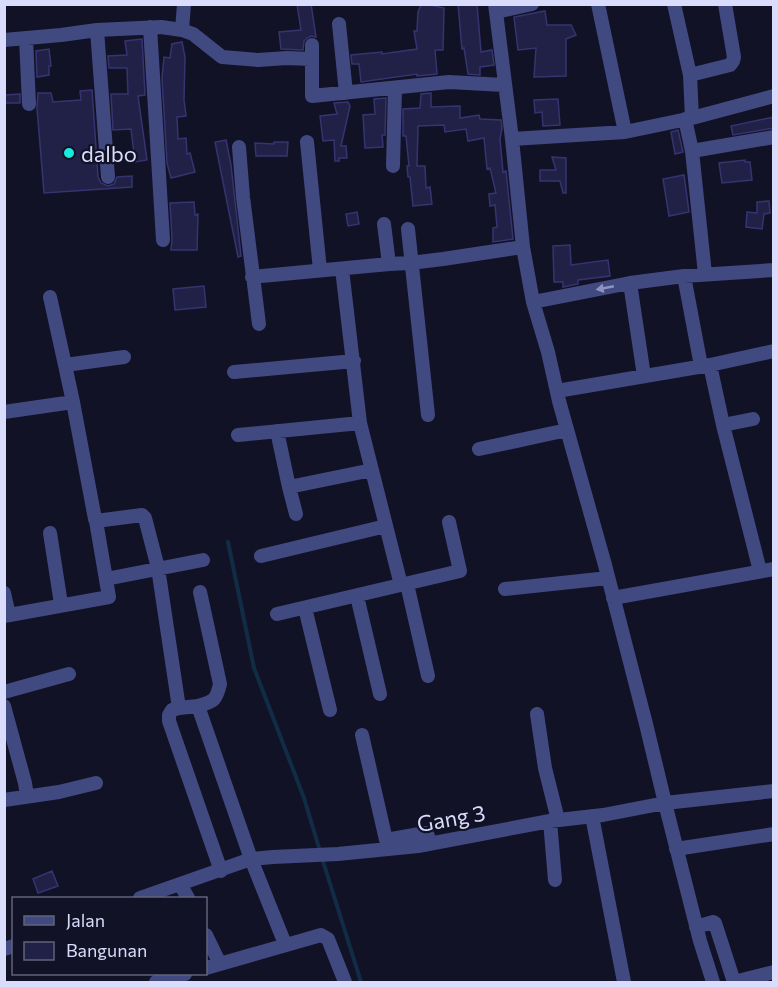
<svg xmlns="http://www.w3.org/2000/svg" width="778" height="987" viewBox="0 0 778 987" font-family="Commissioner,sans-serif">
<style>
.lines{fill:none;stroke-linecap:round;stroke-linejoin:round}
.stream{stroke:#112d46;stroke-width:4}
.building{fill:#212046;stroke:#363470;stroke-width:1.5}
.minor{stroke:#414981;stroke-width:14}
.oneway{fill:#8e92be}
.poi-dot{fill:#17ebdd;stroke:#121226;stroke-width:2}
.labels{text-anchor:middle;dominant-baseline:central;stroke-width:4.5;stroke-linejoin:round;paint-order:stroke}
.poi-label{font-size:22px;fill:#dadcfc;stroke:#121226;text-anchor:start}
.street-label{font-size:22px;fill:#dadcfc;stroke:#121226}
</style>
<rect width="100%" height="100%" fill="#121226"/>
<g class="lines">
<path class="stream" d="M228,542L254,668L304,798L320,851
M322,858L361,982"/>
</g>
<path class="building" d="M297,4H311L316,37L311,36L307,38L304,41L303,50L281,49L279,32L301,30Z
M425,4L444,8L443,50H435L437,74L417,76V74L361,82L359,64H352L351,55L382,52V54L417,49L414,31H417L418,12L421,5Z
M458,4H477L481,52L492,50L494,65L480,67V75L468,74L464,48L462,49Z
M545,11L547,25H571L576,35L566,39V76L534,77L536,48L518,50L514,17Z
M142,39L145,95L138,96L147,160L135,162L131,129L113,130L111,94H128L127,68H109L108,56L127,55L125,41Z
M182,42L185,57L184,100L186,116L177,117L178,139L186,138L187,154L190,153L195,172L171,178L167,163L162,78L164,57L170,58L172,44Z
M49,49L51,66H49V75L37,77L36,51Z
M92,90L98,177L101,183L108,186L114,184L117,177L132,176V187L44,193L37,108L38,93H51L53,102L81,100L80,91Z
M431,93V107L460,106V118L479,115L480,119L501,120L502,128L500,139L503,172L506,171L513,239L493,242V228L497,227L495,205L490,206L489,194L496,193L490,168L487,169L484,138L468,141L466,129L445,132L444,125L418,126L417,166H425L426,188L430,187L432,204L413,206L410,177H408L407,166H409L406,136H403V109L420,108L421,94Z
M20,94V103H5V95Z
M386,98L385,135H382L383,147L365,148L363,115L375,114L374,99Z
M558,99L560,125L543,126L542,112L535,113L534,100Z
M348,102L350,106L341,146H346L347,158H339V161H335L334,140L323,141L320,116L337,114L334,103Z
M774,117V128L733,135L731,126Z
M678,130L683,152L675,154L671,132Z
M226,140L231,165L241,256L238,257L215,142Z
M274,142H288L287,156H256L255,143L274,144Z
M552,157L566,158V193H563L560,181H540V170H556Z
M745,160V162H750L752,180L722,183L719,163Z
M684,175L689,212L669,216L663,179Z
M769,201L770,213L764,214L762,229L746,227L747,212L757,213V202Z
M194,202L195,215L198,214L197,250H171L172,239L170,203Z
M357,212L359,224L348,226L346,214Z
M570,245L571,265L608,260L610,276L578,280V284L563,287V282H554L553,246Z
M204,286L206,307L175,310L173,289Z
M52,871L58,886L38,893L33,879Z"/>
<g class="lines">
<path class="minor" d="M495,4L512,139L523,247L533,302L548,352L559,401L605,565L646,724L665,803L700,941L713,982
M598,4L625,132
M496,12L532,4
M339,24L346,93
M150,27L163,240
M97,30L108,177
M182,30L184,4
M26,38L29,104
M4,40L61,35L97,30L161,27L182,30L193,34L222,57L258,60L287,58L311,59
M312,45V96L449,82L504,85
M690,75L730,65L733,61L734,57L725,4
M692,118L774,96
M685,119L692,151L705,274
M512,139L625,132L692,118L690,75L674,4
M307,142L320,270
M239,147L243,197L259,324
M692,151L774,137
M393,166L395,88
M384,224L389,264
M408,229L428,415
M342,269L360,423L401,585
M684,276L701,366
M252,277L389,264L410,263L443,259L523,247
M630,283L644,376
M50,297L65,365
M533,302L630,283L684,276L774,270
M124,357L65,365L73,402L95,519L96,521L142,515L145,518L158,568L179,708L172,710L169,715V721L221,871
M710,365L723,425L760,571
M234,372L354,361
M557,391L710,365L774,351
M4,412L73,402
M723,425L753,419
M277,431L289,487L372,470
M238,435L360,423
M479,449L567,430
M289,487L296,514
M50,533L61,604
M261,556L386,526
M106,579L203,560
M407,584L428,676
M505,589L608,578
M4,593L9,615
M357,596L380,694
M613,598L774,569
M305,608L330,710
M277,614L460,571L449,522
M4,616L109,597L96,521
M4,692L69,674
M4,706L25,783L27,796
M198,706C214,701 216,701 220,684L200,592
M179,708L198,706L251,859L285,944
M537,714L545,768L558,820
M362,735L386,840L425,833L428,836V844
M4,800L59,792L96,783
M592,816L624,982
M550,821L555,880
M676,849L774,834
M180,884L188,898
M140,898L251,859L273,857L338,854L418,846L550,821L603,815L665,803L774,791
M696,927L713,922L715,923L734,982L774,972
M206,935L220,964
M4,949L14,946
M206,968L321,935L328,939L345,982
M156,982L185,974"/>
</g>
<defs><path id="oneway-solid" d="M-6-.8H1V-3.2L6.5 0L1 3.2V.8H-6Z" transform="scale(1.5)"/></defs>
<use class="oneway" href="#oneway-solid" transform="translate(605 288) rotate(169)"/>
<circle class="poi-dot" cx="69" cy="153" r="6"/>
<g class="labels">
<g class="poi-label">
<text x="81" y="153">dalbo</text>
</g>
<g class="street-label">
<text transform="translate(451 818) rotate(-10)">Gang 3</text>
</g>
</g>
<rect width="778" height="987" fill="none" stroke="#dadcfc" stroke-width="12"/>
<rect x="12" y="897" width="195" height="78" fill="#121226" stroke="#62637c" stroke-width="1.5"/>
<rect x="24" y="916" width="30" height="9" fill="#414981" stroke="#62637c" stroke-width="1.5"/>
<text x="66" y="927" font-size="18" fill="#dadcfc">Jalan</text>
<rect x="24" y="942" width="30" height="18" fill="#212046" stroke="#62637c" stroke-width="1.5"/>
<text x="66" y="957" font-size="18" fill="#dadcfc">Bangunan</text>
</svg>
